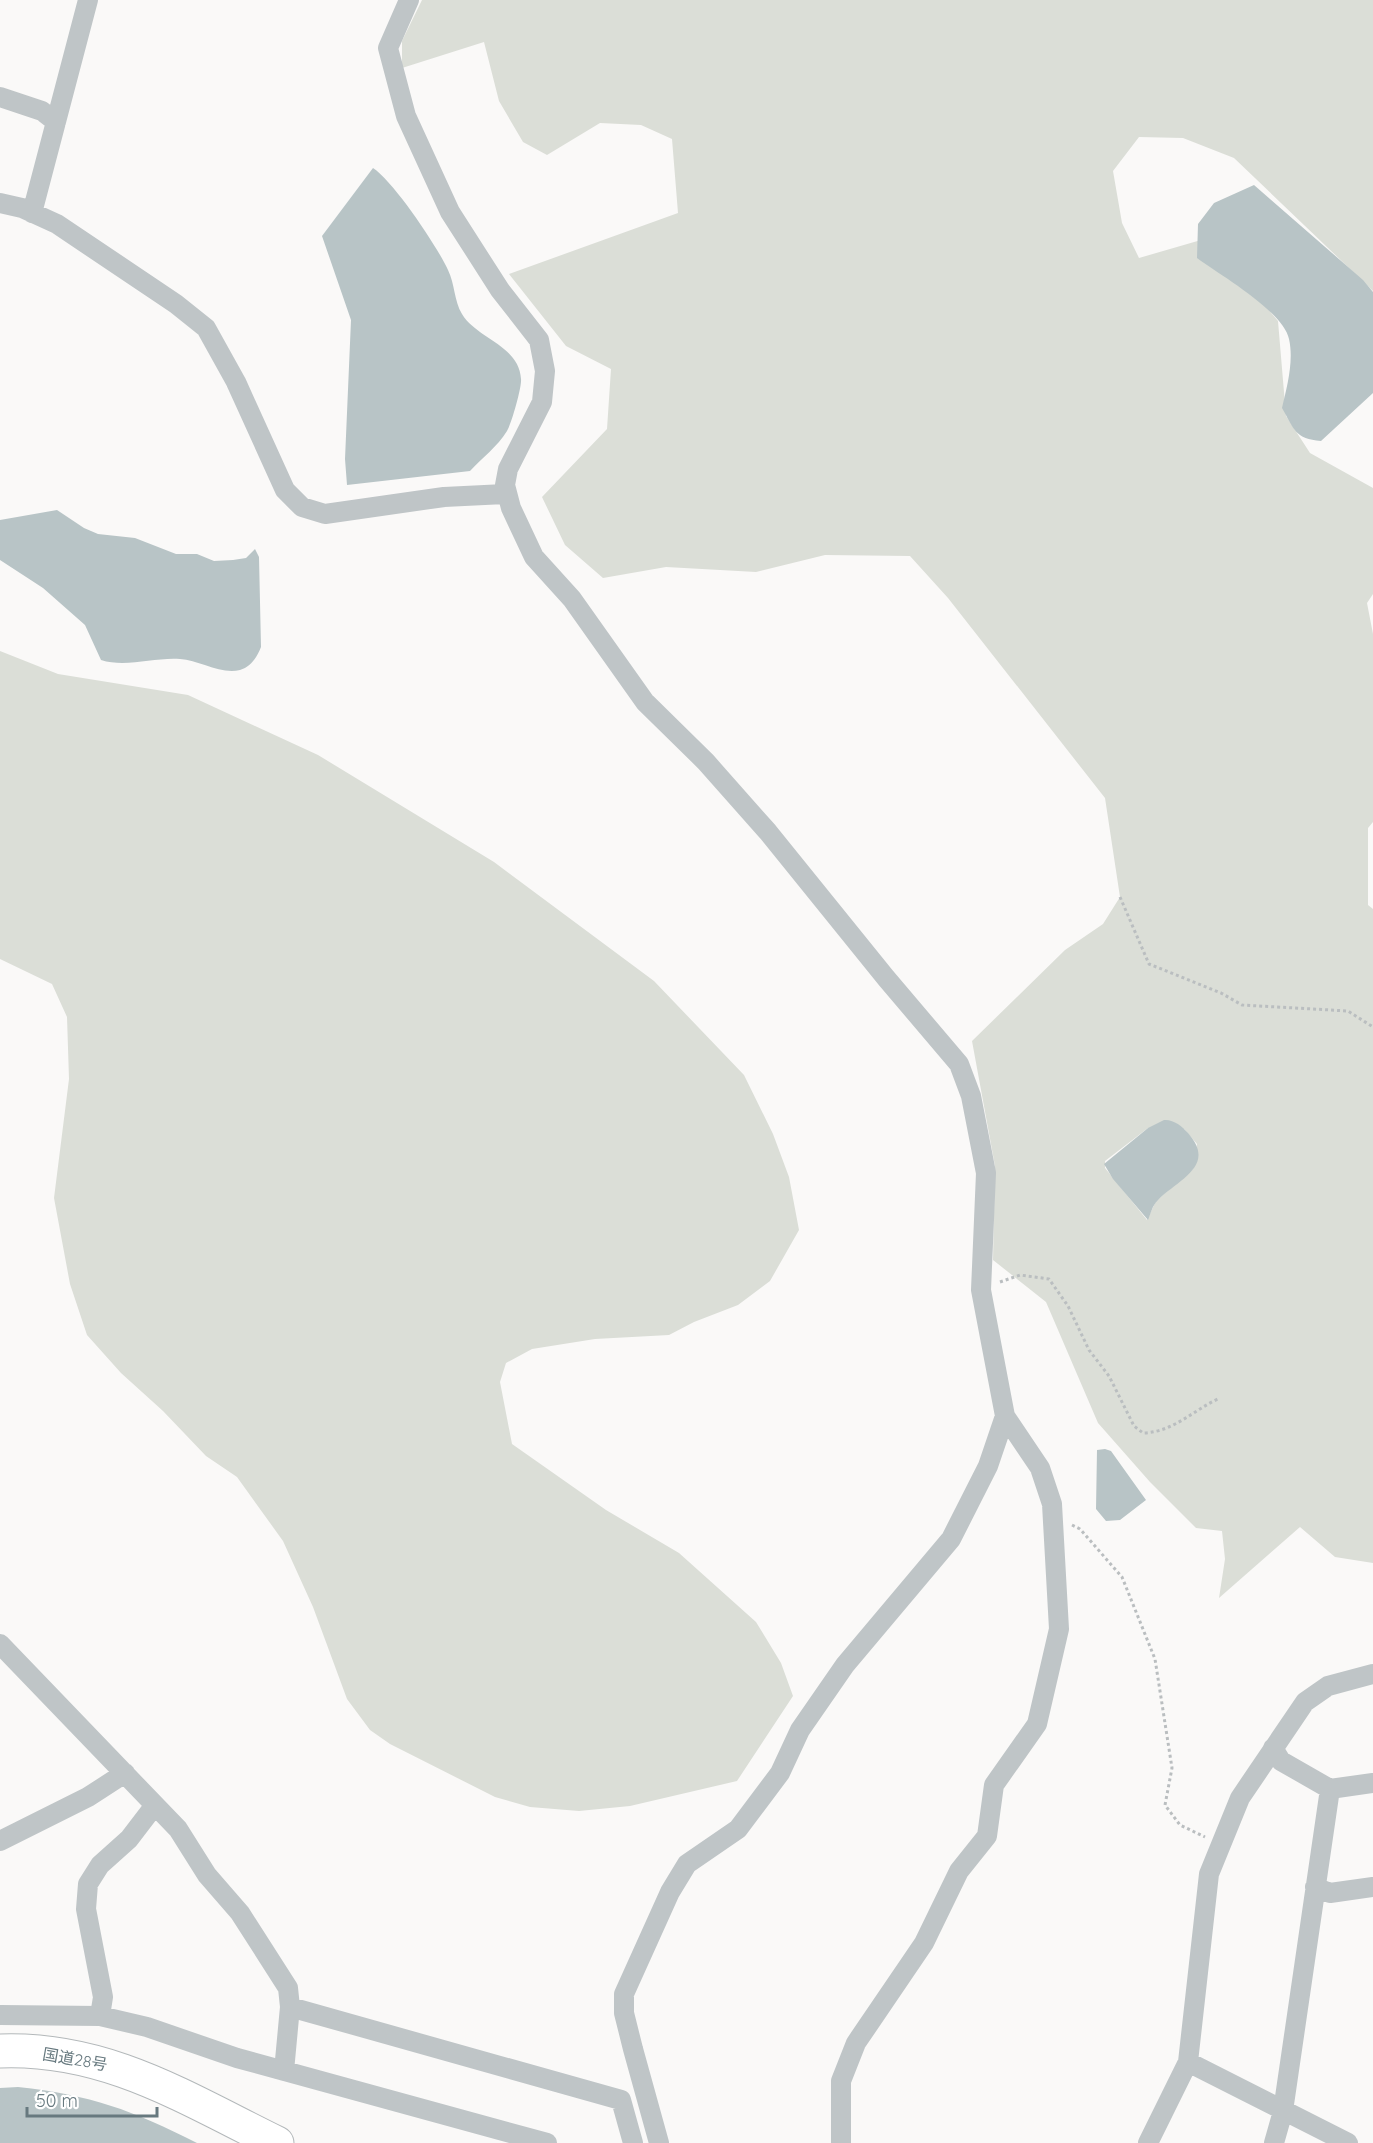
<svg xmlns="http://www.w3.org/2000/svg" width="1373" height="2143" viewBox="0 0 1373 2143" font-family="Quicksand,'Noto Sans JP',sans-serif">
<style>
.green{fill:#dbded7;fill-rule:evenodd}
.water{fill:#b8c4c6}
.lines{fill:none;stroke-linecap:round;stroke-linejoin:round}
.trunk-casing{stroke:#b3b8ba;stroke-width:35}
.path{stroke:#babec0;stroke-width:3;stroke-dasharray:3 3;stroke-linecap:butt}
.minor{stroke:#bfc5c7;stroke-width:20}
.trunk{stroke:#fff;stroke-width:33}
.labels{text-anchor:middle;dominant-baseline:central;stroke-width:6;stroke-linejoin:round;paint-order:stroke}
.street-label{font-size:16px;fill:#67797f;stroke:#fff}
</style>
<rect width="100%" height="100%" fill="#faf9f8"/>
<path class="green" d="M422,0H1373V291L1234,158L1183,138L1139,137L1113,171L1122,223L1139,258L1201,240L1236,271L1278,321L1286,416L1310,453L1373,488V594L1367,603L1373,634V822L1368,828V905L1373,909V1563L1335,1557L1300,1527L1219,1598L1225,1559L1222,1531L1196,1528L1150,1482L1098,1423L1046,1302L993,1260L995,1166L972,1041L1065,950L1103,924L1120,897L1105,798L948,598L910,556L825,555L756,572L666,567L603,578L565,545L542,497L607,429L611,369L566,346L509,274L678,213L672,139L641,125L600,123L547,155L523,142L499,101L484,42L402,68V41ZM1148,1128L1184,1129L1197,1144L1193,1169L1156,1201L1147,1220L1105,1168V1161Z
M0,651L58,674L188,695L318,755L494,862L654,981L744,1075L773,1134L789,1177L799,1230L770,1281L738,1305L694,1322L669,1335L595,1339L532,1349L506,1363L500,1382L512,1444L606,1510L679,1553L756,1622L781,1663L793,1696L737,1781L630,1806L579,1811L530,1807L495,1797L390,1744L370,1730L347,1699L313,1607L283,1541L237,1477L206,1456L163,1411L121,1373L87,1335L70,1284L54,1198L69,1079L67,1017L52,984L0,959Z"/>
<path class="water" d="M373,168C394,182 437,246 448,270C455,284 454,301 462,314C477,339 519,345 521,379C522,387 511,425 507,431C498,446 481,459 470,471L347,485L345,459L351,320L322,236Z
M1254,185L1363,280L1373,292V393L1321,441C1295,439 1294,429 1282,408C1287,387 1294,361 1289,339C1283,311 1220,275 1197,258L1198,224L1214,203Z
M57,510L84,528L98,534L135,538L176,554H197L214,561L233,560L246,558L255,549L259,557L261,647C257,657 251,667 240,670C221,675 199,660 180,659C155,657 126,668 101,660L85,625L43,588L0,560V520Z
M1164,1120C1173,1119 1182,1126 1188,1133C1217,1166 1179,1179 1158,1200C1152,1206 1151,1213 1148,1220L1113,1179L1104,1164L1148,1128Z
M1105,1449L1111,1451L1146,1500L1120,1520L1106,1521L1096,1509L1097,1450Z
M18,2087C91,2095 132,2110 197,2143H0V2088Z"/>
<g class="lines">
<g class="trunk-casing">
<path id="trunk" d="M0,2051C106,2047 185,2098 277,2143"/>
</g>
<path class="path" d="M1120,897L1149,964L1221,993L1242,1005L1348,1011L1373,1027
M1000,1282L1020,1275L1049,1279L1068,1306L1089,1350L1109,1376L1134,1426L1143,1433C1174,1432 1193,1410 1220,1398
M1072,1525L1080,1529L1122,1577L1155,1659L1172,1768L1165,1805L1180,1825L1205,1837"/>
<path class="minor" d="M409,0L388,48L406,116L450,212L500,290L539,340L545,371L542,402L508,469L505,485L511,508L534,557L572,599L645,702L706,762L768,832L886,978L959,1064L971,1096L986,1173L981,1290L1005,1416L1040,1468L1052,1504L1059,1629L1037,1724L994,1785L987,1836L959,1871L924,1943L856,2043L841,2081V2143
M0,97L42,111L56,122
M0,203L22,208L57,224L176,304L206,328L236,382L285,490L302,507L325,514L444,497L505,494
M32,213L88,0
M0,1644L178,1829L207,1875L240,1913L288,1988L290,2007L284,2071
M1273,1748L1281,1761L1330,1789L1373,1783
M0,1841L88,1797L125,1773
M1315,1887L1330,1893L1373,1887
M290,2007L621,2100L633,2143
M0,2015L100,2016L147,2027L237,2058L547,2143
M100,2016L103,1997L86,1909L88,1884L100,1865L129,1839L155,1805
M659,2143L633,2049L624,2013V1994L670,1892L687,1864L738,1829L780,1773L800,1730L845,1665L951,1539L988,1466L1005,1416
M1148,2143L1188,2062
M1274,2143L1283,2111L1330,1789
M1348,2143L1188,2062L1209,1874L1240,1798L1305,1702L1328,1686L1373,1674"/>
<use href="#trunk" class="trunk"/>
</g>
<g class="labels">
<g class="street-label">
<text transform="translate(75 2059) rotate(10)">国道28号</text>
</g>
</g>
<path d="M27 2107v9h130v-9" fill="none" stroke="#67797f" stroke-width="3"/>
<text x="36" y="2107" font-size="18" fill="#67797f" stroke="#ffffff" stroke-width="4.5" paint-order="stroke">50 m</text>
</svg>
